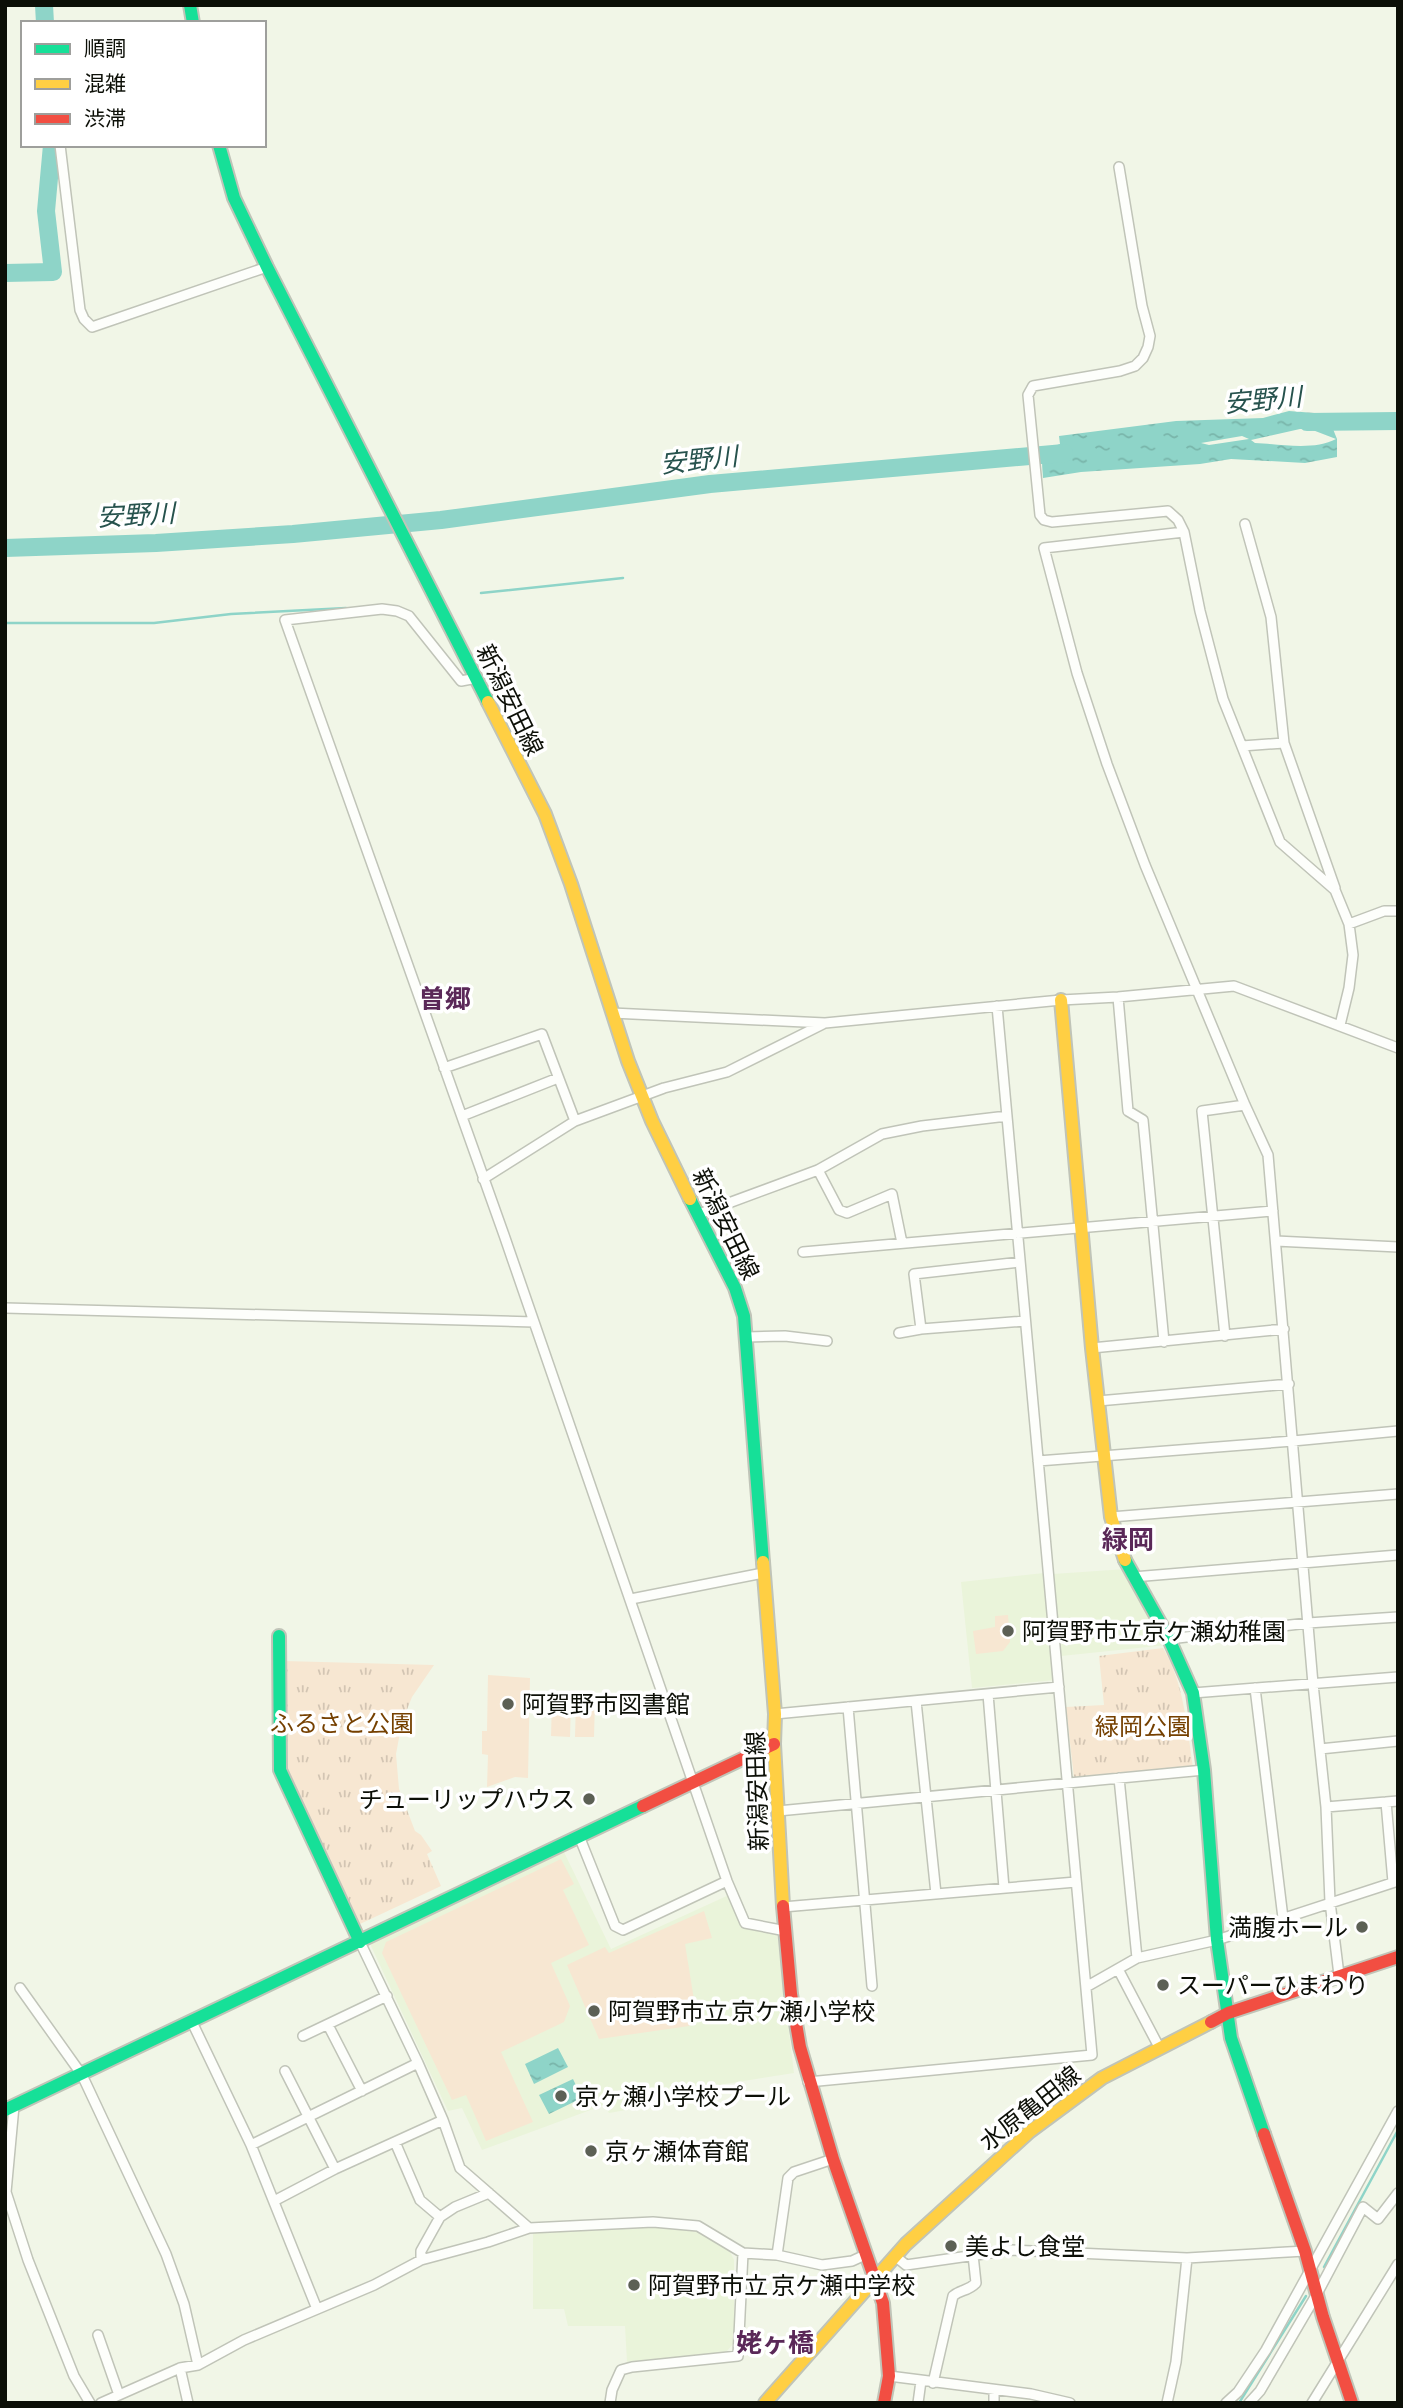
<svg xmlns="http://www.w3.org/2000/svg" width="1403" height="2408" viewBox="0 0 1403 2408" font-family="'Asap Condensed','Noto Sans JP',sans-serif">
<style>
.built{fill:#eaf4da}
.green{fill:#f7e7d2}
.park{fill:url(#park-tufts)}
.water{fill:url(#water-ripples);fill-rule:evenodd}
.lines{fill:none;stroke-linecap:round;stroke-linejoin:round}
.stream{stroke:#8ed4c8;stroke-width:2.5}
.river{stroke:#8ed4c8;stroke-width:18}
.street-casing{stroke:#c0c4b8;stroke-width:12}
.fast-casing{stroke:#c0c4b8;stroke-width:16}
.slow-casing{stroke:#c0c4b8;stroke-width:16}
.jam-casing{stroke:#c0c4b8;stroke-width:16}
.street{stroke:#fdfefb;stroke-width:9}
.fast{stroke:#16e098;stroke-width:12}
.slow{stroke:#ffcf43;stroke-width:12}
.jam{stroke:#f24e42;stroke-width:12}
.poi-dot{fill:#5c6055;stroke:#fff;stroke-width:2.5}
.labels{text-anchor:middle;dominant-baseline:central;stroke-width:7;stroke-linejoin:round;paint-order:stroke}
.street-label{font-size:24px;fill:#0c0f07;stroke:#fff}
.poi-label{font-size:24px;fill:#0c0f07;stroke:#fff;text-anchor:start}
.park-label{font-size:24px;fill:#754000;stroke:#fff}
.water-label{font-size:26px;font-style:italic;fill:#26524d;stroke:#fff}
.neighbourhood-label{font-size:26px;font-weight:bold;fill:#5a2858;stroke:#fff}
</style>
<defs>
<pattern id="park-tufts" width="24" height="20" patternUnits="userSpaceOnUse" patternTransform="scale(1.75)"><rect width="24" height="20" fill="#f7e7d2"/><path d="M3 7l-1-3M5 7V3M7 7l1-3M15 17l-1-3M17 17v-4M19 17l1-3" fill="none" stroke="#d3c5b3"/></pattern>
<pattern id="water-ripples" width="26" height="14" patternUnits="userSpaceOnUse" patternTransform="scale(1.75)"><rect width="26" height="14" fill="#8ed4c8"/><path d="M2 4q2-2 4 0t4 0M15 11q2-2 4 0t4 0" fill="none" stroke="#79b5aa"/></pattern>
</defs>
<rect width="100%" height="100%" fill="#f1f6e7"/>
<path class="built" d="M1126,1569L1167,1645L1061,1656L1053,1574Z
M1044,1573L1055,1680L972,1688L961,1582Z
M562,1848L611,1949L731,1894L740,1926L777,1933L794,2073L656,2095L654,2105L609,2113L604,2105L482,2150L462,2108L448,2111L371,1946L372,1940Z
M664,2224L702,2229L726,2244L734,2260V2343L725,2353L627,2362L625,2326H568L564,2309H533V2232Z"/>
<path class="green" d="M1008,1615L1010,1642L1003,1651L976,1654L973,1631L995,1627V1616Z
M488,1675L530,1678L528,1778L515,1777L487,1787L488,1755L482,1754V1731H487Z
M552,1700H571L570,1737L551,1736Z
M576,1700H595L594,1737H575Z
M561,1859L574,1884L563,1890L589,1945L551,1963L570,2006L564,2022L501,2052L533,2122L486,2141L466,2095L452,2100L382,1953L386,1942Z
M704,1911L712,1938L685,1944L696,2012L689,2026L599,2039L567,1965L605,1947L609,1953Z"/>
<path class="park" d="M1163,1648C1184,1683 1187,1727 1193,1767L1074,1778L1066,1707L1104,1705L1099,1656Z
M284,1661L434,1665L412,1697L402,1722L396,1754L399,1789L415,1831L421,1835L432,1851L427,1854L441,1886L360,1924L283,1767Z"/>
<path class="water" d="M1289,411L1327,414L1337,439V457L1305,463L1231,459L1200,464L1081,472L1043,478C1042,458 1038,451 1060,444L1059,436L1176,421L1263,418ZM1300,429H1310L1336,439C1314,451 1279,444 1255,443L1251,440ZM1242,436L1249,439L1209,445L1201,443Z
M558,2048L568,2067L534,2084L525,2064Z
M573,2079L582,2098L549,2114L539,2095Z"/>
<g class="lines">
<path class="stream" d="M481,593L623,578
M5,623H154L231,614L346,608
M1324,2267L1398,2130
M1239,2403L1306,2296"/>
<path class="river" d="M44,5L45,23
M5,273L53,272L46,211L52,145
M1307,422L1398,421
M5,548L156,543L293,534L441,520L710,484L1064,453"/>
<g class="street-casing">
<path id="street" d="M60,145L80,310L84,319L92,327L267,267
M1119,167L1142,306L1150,336L1148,347L1143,358L1135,366L1120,371L1033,386L1028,395L1040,515L1044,520L1052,522L1168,511L1178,520L1184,532L1200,611L1223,699L1280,842L1335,890L1349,924L1353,955L1349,988L1340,1025
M1245,524L1271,617L1284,743L1335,888
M1184,532L1044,548L1077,673L1107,764L1145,865L1245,1105L1268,1155L1313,1684L1326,1807L1330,1902L1339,1975
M477,678L461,681L409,616L397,611L382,609L285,620L504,1235L727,1881L745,1923L786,1931
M1242,746L1284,743
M1349,924L1384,911H1398
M1118,997L1128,1111L1143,1120L1164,1342
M612,1013L825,1023L1061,1000L1118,997L1234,986L1398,1048
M444,1068L542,1034L575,1121
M462,1116L558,1078
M818,1170L839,1210L847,1213L892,1194L902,1243
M483,1179L575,1121L664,1088L727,1072L823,1024
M699,1214L818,1170L882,1134L922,1126L1007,1116
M1276,1241L1398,1247
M803,1252L1273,1211
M5,1308L534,1322
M921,1329L914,1274L1020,1262
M899,1333L921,1329L1025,1321
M1225,1336L1202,1111L1245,1105
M747,1337L785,1336L827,1341
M1092,1348L1284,1329
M1098,1401L1289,1384
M1038,1461L1293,1441L1398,1431
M1111,1517L1398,1494
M1133,1577L1398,1555
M631,1599L763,1573
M1169,1639L1308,1623L1398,1617
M1255,1688L1283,1918
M1193,1693L1398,1677
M988,1694L1004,1888
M916,1701L936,1894
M848,1707L872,1986
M775,1714L1059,1687
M1320,1749L1398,1741
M1119,1778L1137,1958
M1386,1802L1393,1882
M1326,1807L1398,1801
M778,1811L1204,1770
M579,1836L615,1926L623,1930L727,1881
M783,1907L1076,1882
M360,1942L418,2063L443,2120L460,2168L529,2228
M1118,1969L1159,2047
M1086,1987L1137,1958L1217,1940L1398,1881
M20,1988L82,2075L166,2254L184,2304L198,2365
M192,2022L251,2145L317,2309
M328,2025L362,2091
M303,2036L387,1996
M285,2071L335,2169
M808,2082L1092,2055L997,1006
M14,2106L6,2192L28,2260L74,2376L90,2403
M395,2142L420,2200L440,2217
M251,2145L418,2063
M274,2201L335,2169L443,2120
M777,2255L788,2178L794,2172L833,2159
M895,2256L906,2265L1011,2250L1187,2258L1305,2251
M421,2260V2251L440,2217L455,2207L489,2193
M98,2335L119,2395
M180,2368L188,2403
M889,2376L1031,2394L1070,2403
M933,2383L953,2296C961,2289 967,2292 976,2283L973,2255
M994,2390V2403
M101,2403L180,2368L198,2365L244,2340L374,2285L421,2260L488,2242L529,2228L653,2222L698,2226L743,2253L777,2255L822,2265L852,2261L865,2255
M610,2403L612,2390L621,2370L632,2367L738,2356L743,2253
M918,2403L921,2381
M1167,2403L1176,2362L1187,2258
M1226,2403L1238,2392L1266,2350L1398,2111
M1249,2403L1260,2391L1318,2292L1363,2207L1378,2219L1398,2193
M1312,2403L1398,2264"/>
</g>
<g class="fast-casing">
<path id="fast" d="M190,5L193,23
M219,145L234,198L267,267L488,702
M690,1199L735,1288L744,1316L763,1562
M1125,1560L1169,1639L1193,1693L1204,1770L1217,1940L1231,2038L1264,2134
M279,1636L280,1770L360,1942
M5,2110L643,1806"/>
</g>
<g class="slow-casing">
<path id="slow" d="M488,702L545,814L571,884L628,1061L652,1121L690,1199
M1061,1000L1092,1348L1111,1517L1125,1560
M763,1562L775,1714L774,1744L783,1906
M765,2403L906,2244L1029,2132L1102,2078L1211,2022"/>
</g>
<g class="jam-casing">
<path id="jam" d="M643,1806L774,1744
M783,1906L791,1994L800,2047L833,2159L883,2303L889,2376L884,2403
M1211,2022L1228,2013L1398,1957
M1264,2134L1305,2251L1323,2317L1352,2403"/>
</g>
<use href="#street" class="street"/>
<use href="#fast" class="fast"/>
<use href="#slow" class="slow"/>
<use href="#jam" class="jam"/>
</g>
<g class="poi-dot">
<circle cx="1008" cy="1631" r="7"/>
<circle cx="508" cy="1704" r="7"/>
<circle cx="589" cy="1799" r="7"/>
<circle cx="1362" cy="1927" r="7"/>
<circle cx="1163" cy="1985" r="7"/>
<circle cx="594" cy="2011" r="7"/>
<circle cx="561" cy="2096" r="7"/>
<circle cx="591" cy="2151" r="7"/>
<circle cx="951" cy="2246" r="7"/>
<circle cx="634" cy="2285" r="7"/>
</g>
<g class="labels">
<g class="street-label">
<text transform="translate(510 700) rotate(64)">新潟安田線</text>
<text transform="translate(726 1224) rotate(64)">新潟安田線</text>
<text transform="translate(757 1791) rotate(-92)">新潟安田線</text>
<text transform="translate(1030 2108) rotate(-38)">水原亀田線</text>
</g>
<g class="poi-label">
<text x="1022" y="1631">阿賀野市立京ケ瀬幼稚園</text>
<text x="522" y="1704">阿賀野市図書館</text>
<text x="575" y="1799" text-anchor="end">チューリップハウス</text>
<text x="1348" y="1927" text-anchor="end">満腹ホール</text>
<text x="1177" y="1985">スーパーひまわり</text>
<text x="608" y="2011">阿賀野市立 京ケ瀬小学校</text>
<text x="575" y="2096">京ヶ瀬小学校プール</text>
<text x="605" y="2151">京ヶ瀬体育館</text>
<text x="965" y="2246">美よし食堂</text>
<text x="648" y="2285">阿賀野市立 京ケ瀬中学校</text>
</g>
<g class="park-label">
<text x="342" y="1723">ふるさと公園</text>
<text x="1143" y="1726">緑岡公園</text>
</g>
<g class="water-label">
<text transform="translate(1263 400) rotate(-5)">安野川</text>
<text transform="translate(699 460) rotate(-6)">安野川</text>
<text transform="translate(136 515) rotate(-3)">安野川</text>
</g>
<g class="neighbourhood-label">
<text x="445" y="999">曽郷</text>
<text x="1128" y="1540">緑岡</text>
<text x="775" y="2343">姥ヶ橋</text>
</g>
</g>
<rect width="1403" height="2408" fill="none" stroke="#0c0f07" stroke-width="14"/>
<rect x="21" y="21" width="245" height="126" fill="#ffffff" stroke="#9e9f9c" stroke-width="2"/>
<rect x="35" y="44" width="35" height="10" fill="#16e098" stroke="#9e9f9c" stroke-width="2"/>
<text x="84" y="56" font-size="21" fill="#0c0f07">順調</text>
<rect x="35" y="79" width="35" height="10" fill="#ffcf43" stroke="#9e9f9c" stroke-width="2"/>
<text x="84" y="91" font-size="21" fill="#0c0f07">混雑</text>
<rect x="35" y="114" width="35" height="10" fill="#f24e42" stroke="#9e9f9c" stroke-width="2"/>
<text x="84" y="126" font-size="21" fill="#0c0f07">渋滞</text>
</svg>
